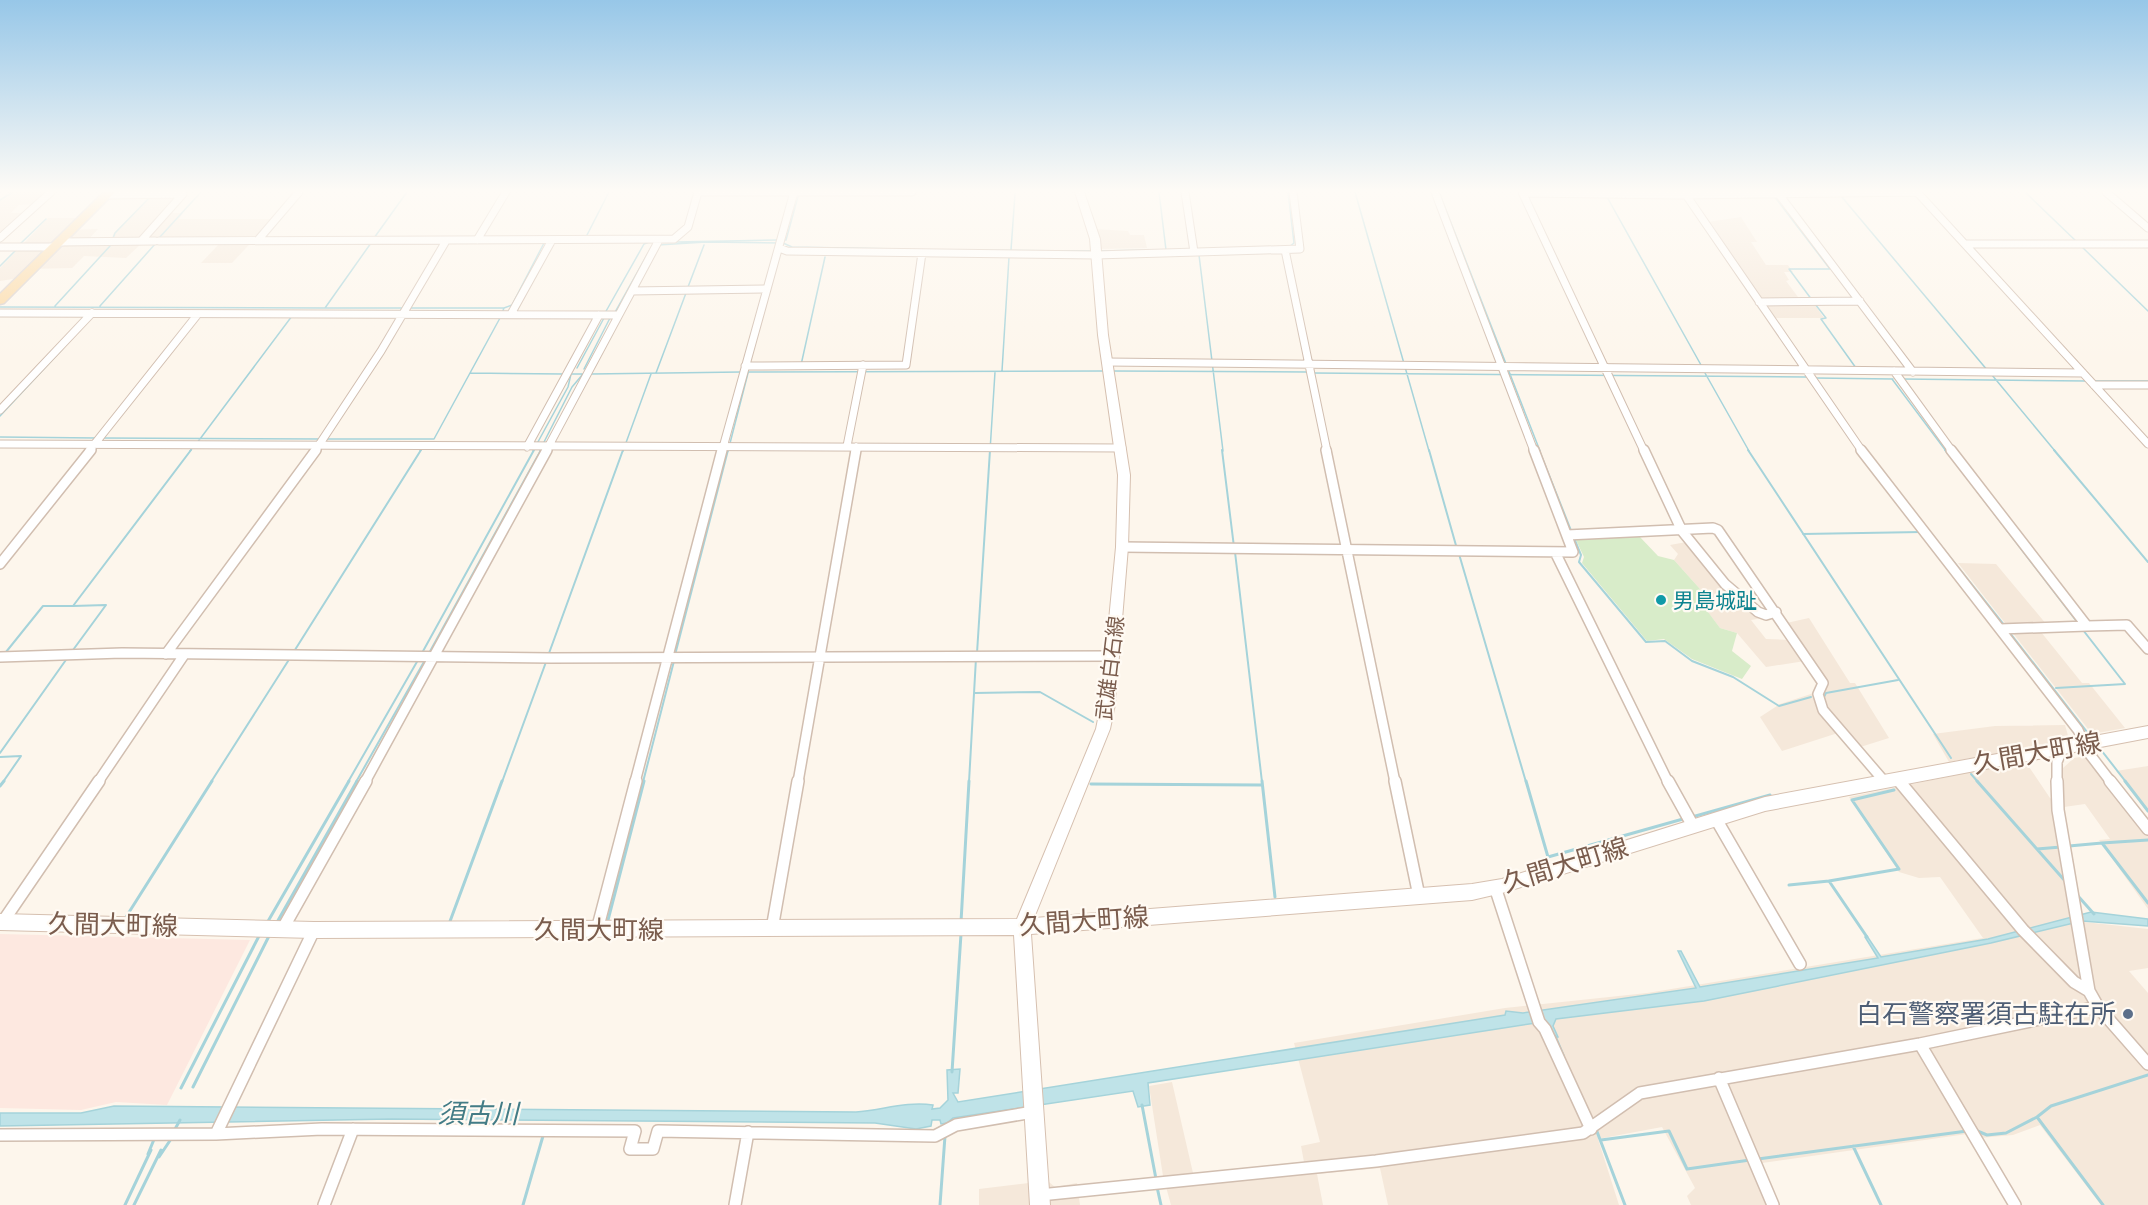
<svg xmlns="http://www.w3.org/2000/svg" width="2148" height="1205" viewBox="0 0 2148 1205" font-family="Cabin,'Noto Sans JP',sans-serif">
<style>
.residential{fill:#f5e8da}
.commercial{fill:#fde8e0}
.green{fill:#d8ecc9}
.water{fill:#bfe3e8;stroke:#a5d3da;stroke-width:1.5}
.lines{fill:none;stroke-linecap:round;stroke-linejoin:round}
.stream-far2{stroke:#a5d3da;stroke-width:1.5}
.stream-far1{stroke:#a5d3da;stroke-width:2}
.stream{stroke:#a5d3da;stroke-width:3}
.minor-far2-casing{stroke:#d1beb0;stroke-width:9}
.minor-far1-casing{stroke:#d1beb0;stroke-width:12}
.minor-casing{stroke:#d1beb0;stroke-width:14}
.secondary-casing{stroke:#d6c0b0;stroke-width:2}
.primary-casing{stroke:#dad1cd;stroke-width:3}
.minor-far2{stroke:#fff;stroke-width:7}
.minor-far1{stroke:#fff;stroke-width:9}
.minor{stroke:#fff;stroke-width:11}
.secondary{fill:#fff;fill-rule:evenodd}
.primary{fill:#fbd9a5;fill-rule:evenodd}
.culture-dot{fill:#0f9aa8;stroke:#fffaf3;stroke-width:2}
.service-dot{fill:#5c6f8a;stroke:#fffaf3;stroke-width:2}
.labels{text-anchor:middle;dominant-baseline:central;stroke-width:4.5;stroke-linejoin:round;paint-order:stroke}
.culture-label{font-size:21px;fill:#0d838f;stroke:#fffaf3;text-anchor:start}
.street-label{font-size:21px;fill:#7a5c4d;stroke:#fffaf3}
.near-street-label{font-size:26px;fill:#7a5c4d;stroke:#fffaf3}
.near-service-label{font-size:26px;fill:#4e5e75;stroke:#fffaf3;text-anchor:end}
.near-water-label{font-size:27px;font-style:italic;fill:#437c86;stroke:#fffaf3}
</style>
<rect width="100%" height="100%" fill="#fdf6ec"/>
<path class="residential" d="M10,192H52L38,204L19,205L11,213H29L9,231H0V199Z
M155,192H188L168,213H183L179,219H273L232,263H201L219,244L142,243L126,258L84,256L72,268L28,269L19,278L0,281V268L48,218H80L68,230L98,229L88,240H111L114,233Z
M1741,217L1757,242H1751L1766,265H1788L1793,272H1784L1789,280L1786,281L1801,301H1812L1824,318H1775L1708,222Z
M1095,229L1128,231L1130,235H1144L1147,248L1099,249Z
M1692,541L1728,584L1768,617L1751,620L1766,639L1789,640L1782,624L1809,618L1850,683H1855L1889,738L1854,749L1841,732L1782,751L1760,717L1780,704L1811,694L1820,685L1805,661L1766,667L1737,633L1720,628L1704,607L1708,598L1674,560L1678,554L1670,545Z
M1958,563L1996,564L2052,631L2041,632L2082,683H2089L2125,728L2092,734Z
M2065,725L2069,739L1949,762L1933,734L1995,726Z
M2094,755L2148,826V909L2099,840L2110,839L2085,804L2064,807L2084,922L2148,929V968L2129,971L2148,993V1205H2101L2040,1125L2013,1135L1980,1138L1967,1134L1762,1163L1775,1205H1691L1687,1196L1695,1188L1662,1127L1598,1139L1619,1205H1388L1380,1168L1317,1174L1323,1205H1171L1163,1176L1149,1086L1172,1082L1193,1173L1304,1162L1301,1146L1320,1142L1294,1043L1505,1008L1647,993L1983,938L1940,877L1919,878L1899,872L1849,797L2025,761L2050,798L2063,806L2060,787L2062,769L2074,758Z
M2148,766V813L2116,771Z
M1044,1178L1055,1187L1077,1183L1080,1205H979V1189L1029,1183Z"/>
<path class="commercial" d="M0,934L250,940L167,1105L116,1102L81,1110L0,1108Z"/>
<path class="green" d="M1639,536L1658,556L1674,560L1708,598L1705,608L1720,628L1737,633L1732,651L1751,666L1742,679L1692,659L1664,639L1647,641L1582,563L1584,557L1576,540Z"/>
<path class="water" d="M2091,912L2148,919V926L2082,921L1991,943L1704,1001L1556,1019L1553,1026L1558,1037L1553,1038L1536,1023L1148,1083L1150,1105L1138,1107L1133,1091L953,1118L947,1123L941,1124L940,1120H932L931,1126L916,1129L875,1123L391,1119L0,1126V1113H81L114,1106L856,1112C882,1110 907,1101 933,1105L932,1109L940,1108L948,1100L947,1070L960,1069L958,1093H953L958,1102L1505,1015L1506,1011L1523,1013L1696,988L1678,951H1681L1700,987L1878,958L1865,937L1867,936L1881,957L1988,939Z"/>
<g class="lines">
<path class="stream-far2" d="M1159,192L1166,250
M1288,192L1294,243L1289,247
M1355,192L1429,451
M1439,192L1540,451
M2025,192L2077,242
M1774,196L1830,269H1789L1812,300
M1841,196L1988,371
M1607,197L1701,365
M0,200L13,192
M586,237L609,192
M159,238L201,192
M374,238L407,192
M783,240H786L799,193
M675,242L778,240
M371,243L325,308H504L502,313
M20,244L46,219
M658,245L706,242L783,243L792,247L900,249
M2081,246L2148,311
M941,250L1092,251
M1011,250L1015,194
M1100,251L1149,250
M1199,255L1223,451
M0,266L16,250
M688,287L704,245
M1815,304L1826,318L1821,319L1856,368
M55,306L110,246L115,233L151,196
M100,306L156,243
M0,307L325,308
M504,308L512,305L544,243
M605,313L644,244L649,242
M614,314L652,246
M500,318L470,373L564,374
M801,365L825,257
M577,368L604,318
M584,369L610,318
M1002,371L1009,257
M1112,371L1308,372
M747,372L1104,371
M656,373L686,293
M1313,373L1806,377
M1705,373L1749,451
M570,374H585
M591,374L741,372
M1992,375L2055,451
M1815,378L1893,379
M1892,379L1946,451
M1902,379L2088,381
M2094,381H2148
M0,416L68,343
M0,437L96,438
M101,438L321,439
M326,439H434L470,373
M197,443L292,316
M543,444L572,387L583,374
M190,451L193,447
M420,451L423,447
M533,451L568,387L571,374
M540,451L541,449
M623,451L651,374
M728,451L748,373
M990,451L995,372"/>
<path class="stream-far1" d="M1222,450L1234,547
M1429,450L1457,549
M1539,450L1572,533
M1748,450L1951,758
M1945,450L1948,454
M2054,450L2148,562
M1954,461L2078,623
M1930,532L2005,626
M1803,534L1921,532
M1574,538L1581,555L1579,562L1646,642L1665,641L1692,661L1733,677L1779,706L1811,697
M1235,552L1262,782
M1459,554L1526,782
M2010,633L2091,737
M73,650L106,605L73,606L191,450
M6,652L43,606H73
M293,653L421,450
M422,653L534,450
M977,653L990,450
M428,655L541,450
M675,655L728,450
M548,656L623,450
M2056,688L2125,684L2083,630
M975,693L1040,692L1093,722
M1824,697L1826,693L1898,680
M2098,746L2126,782
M0,753L68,657
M0,757L21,756L3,782
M1971,774L1978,782
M211,782L290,658
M348,782L418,660
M356,782L425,660
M502,782L546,662
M643,782L674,661
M969,782L976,658"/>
<path class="stream" d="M1262,781L1275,897
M1526,781L1548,857L1683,819
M1977,781L2066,882
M2125,781L2148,811
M1091,784L1262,785
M0,786L4,781
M1692,817L1770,795
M2148,840L2102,843L2148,903
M2069,846L2102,843
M2037,849L2061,847
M1789,885L1829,881
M2078,896L2094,914
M126,917L212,781
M608,920L644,781
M961,922L969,781
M267,923L349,781
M276,924L357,781
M449,924L502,781
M1867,937L1829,881L1899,869L1852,800L1894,790
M1555,1036L1563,1055
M952,1072L961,934
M193,1087L269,936
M181,1088L259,936
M1142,1105L1156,1179
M2037,1117L2103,1205
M1596,1129L1625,1205
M1975,1130L1987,1135L2006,1133L2037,1117L2051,1106L2148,1075
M174,1131L180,1120
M1601,1140L1669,1131L1687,1169L1750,1160
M1853,1146L1881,1205
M148,1154L155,1137
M159,1157L171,1139
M1758,1159L1967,1131
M1157,1187L1161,1205
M125,1205L151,1150
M134,1205L161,1150
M523,1205L543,1136
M940,1205L945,1136"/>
<g class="minor-far2-casing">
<path id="minor-far2" d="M698,192H912
M1185,192L1194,252
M1435,192L1534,451
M1522,192L1644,451
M1684,192L1862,451
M1917,192L2148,444
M2106,192L2148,228
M1523,193L1681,195L1917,192
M1778,193L1913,372
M107,195L183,194L141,241
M0,238L51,192
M258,240L299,192
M477,240L506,192
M159,241L674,239L688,227L698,192
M59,242L155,241
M1966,244H2148
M0,247H54
M779,248L787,251L1096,255L1300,249L1293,192
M1285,250L1327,451
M632,291L766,289
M1759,302L1860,301
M0,313L618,315
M511,314L552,240
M1107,362L2083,373
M745,366L906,365L922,253
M1894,371L1952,451
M2094,385H2148
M0,410L92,313
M0,444L1122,448
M847,446L863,365
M527,447L599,315
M89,451L198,314
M315,451L381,351L446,241
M546,451L659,240
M722,451L794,192
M855,451L856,447"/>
</g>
<g class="minor-far1-casing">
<path id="minor-far1" d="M1326,450L1395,782
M1644,450L1682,531L1725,584L1758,612L1766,615L1776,612
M1861,450L2078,730L2088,752L2111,782
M1951,450L2087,626L2127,625L2148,649
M1567,535L1713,528L1718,530L1823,683L1818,694L1823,710L1884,781
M1122,547L1573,552L1534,450
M1555,552L1668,782
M0,564L91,450
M2000,629L2087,626
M166,654L316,450
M0,657L122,653L551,658L1113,656
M1897,778L1900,782
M98,782L184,655
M365,782L547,450
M635,782L722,450
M798,782L856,450
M2057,782V762L2063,748"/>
</g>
<g class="minor-casing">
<path id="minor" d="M1395,781L1419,896
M1668,781L1693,826
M1899,781L2023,930L2074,982L2089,991
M2057,781L2058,810L2089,991L2098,1007L2148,1064
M2110,781L2148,829
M1716,819L1800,964
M1495,887L1539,1022L1545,1029L1591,1129
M2,923L99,781
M772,929L798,781
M282,930L366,781
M597,930L636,781
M1920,1044L2015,1205
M1719,1078L1773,1205
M216,1134L314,930
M0,1135L216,1134L322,1129L635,1131L630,1149H653L658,1131L935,1136L956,1125L1033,1112
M1040,1195L1376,1161L1583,1133L1640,1093L1920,1044L2098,1007
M324,1205L353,1129
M735,1205L748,1132"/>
</g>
<g class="secondary-casing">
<path id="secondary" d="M1075,192H1084L1100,239L1108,335L1130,475L1128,547L1115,704L1110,729L1034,918L1472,884L1502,879L1765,797L2148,726V738L1765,811L1502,893L1472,900L1031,934L1050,1205H1030L1014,935L314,938L0,930V914L314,922L1017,919L1096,729L1101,704L1116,547L1118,475L1098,335L1090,239Z"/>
</g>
<g class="primary-casing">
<path id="primary" d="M104,192H115L4,303L0,304V294Z"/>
</g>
<use href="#minor-far2" class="minor-far2"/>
<use href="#minor-far1" class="minor-far1"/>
<use href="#minor" class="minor"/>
<use href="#secondary" class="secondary"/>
<use href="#primary" class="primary"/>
</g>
<linearGradient id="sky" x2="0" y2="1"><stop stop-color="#97c7e8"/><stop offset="0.53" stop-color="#fefbf6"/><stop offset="1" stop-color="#fefbf6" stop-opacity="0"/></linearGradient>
<rect width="2148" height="360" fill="url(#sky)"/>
<circle class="culture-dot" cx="1661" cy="600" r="6"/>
<circle class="service-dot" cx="2128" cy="1014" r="6"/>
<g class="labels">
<g class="culture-label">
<text x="1673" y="600">男島城趾</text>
</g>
<g class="street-label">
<text transform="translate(1110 668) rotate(-83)">武雄白石線</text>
</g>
<g class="near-street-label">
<text transform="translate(2037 753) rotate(-10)">久間大町線</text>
<text transform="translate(1565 865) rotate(-17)">久間大町線</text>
<text transform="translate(1084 921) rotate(-4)">久間大町線</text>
<text transform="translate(113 925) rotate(1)">久間大町線</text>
<text x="599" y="930">久間大町線</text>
</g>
<g class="near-service-label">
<text x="2116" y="1014">白石警察署須古駐在所</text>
</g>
<g class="near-water-label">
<text x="478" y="1113">須古川</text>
</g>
</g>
</svg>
